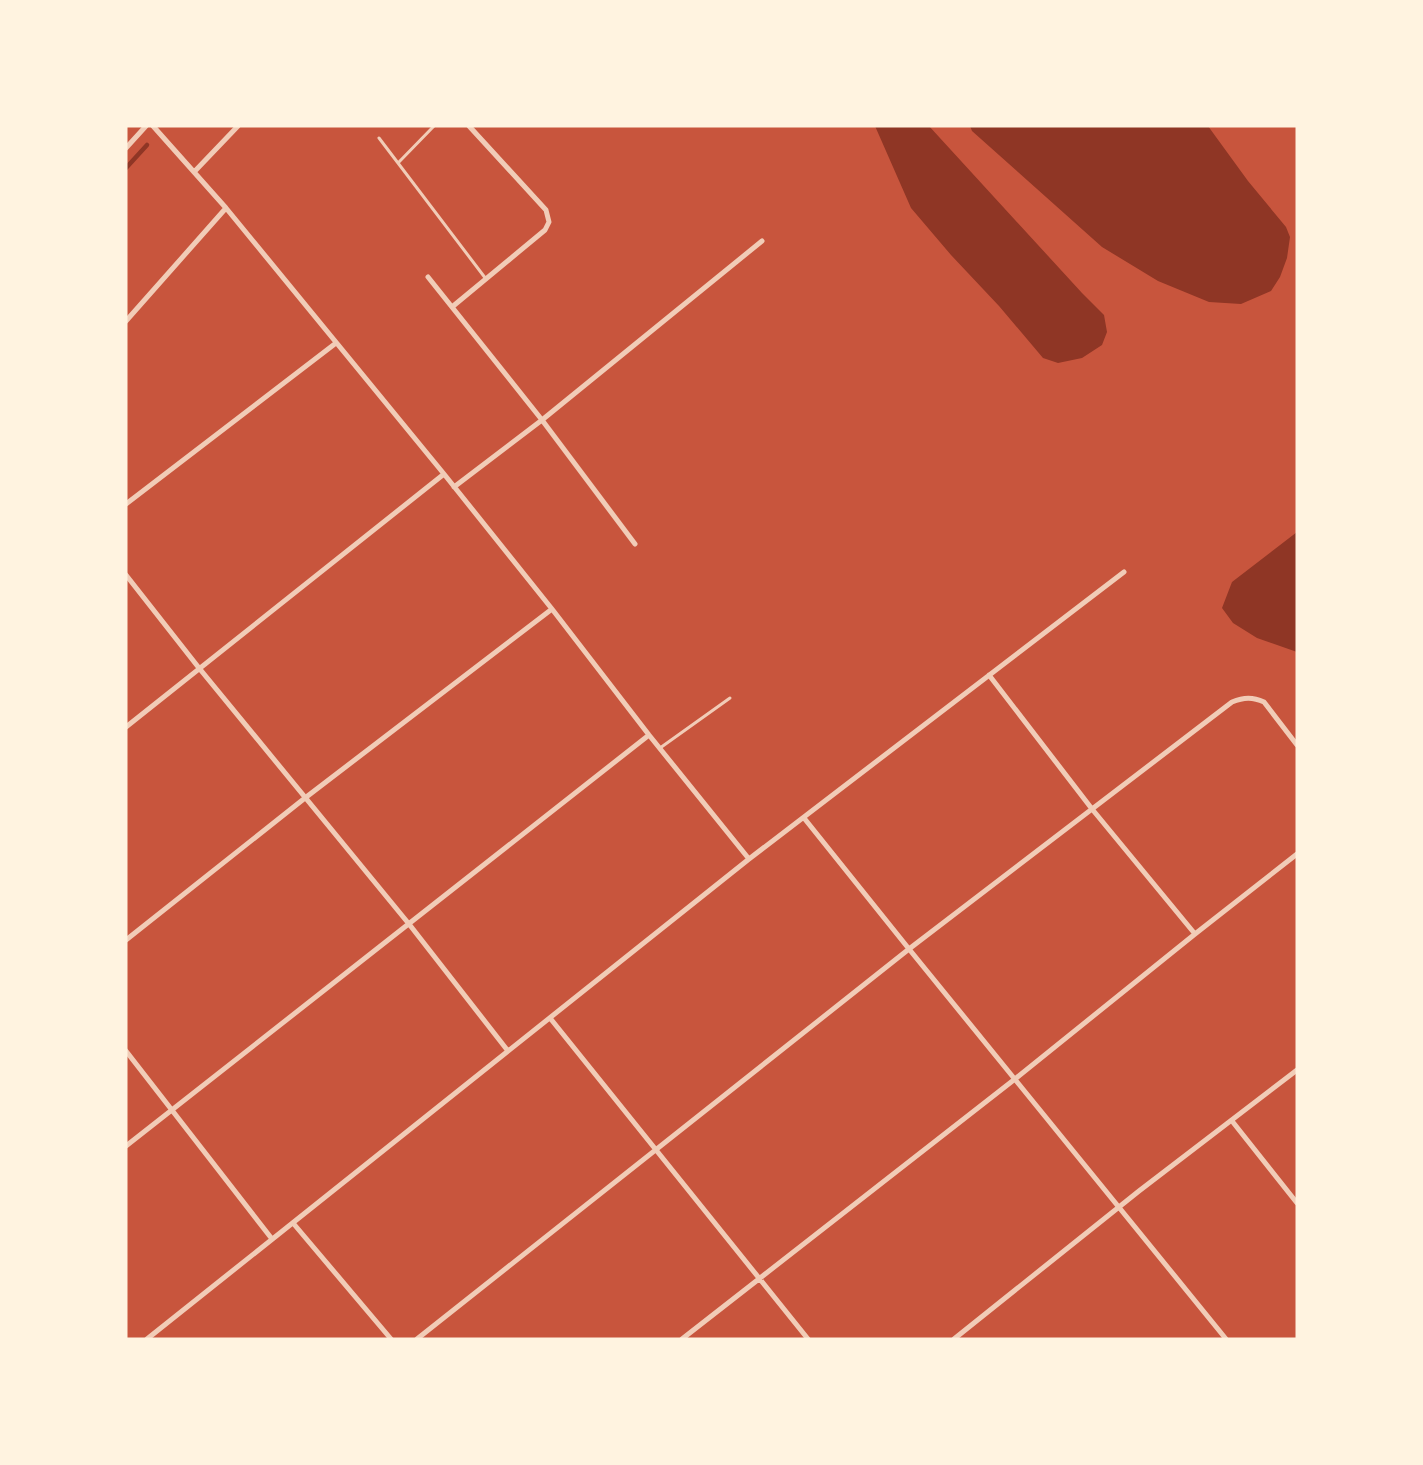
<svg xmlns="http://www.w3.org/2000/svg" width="1423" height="1465" viewBox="0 0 1423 1465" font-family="'Source Sans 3',sans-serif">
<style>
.water{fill:#8f3625}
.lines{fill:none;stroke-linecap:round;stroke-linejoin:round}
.stream{stroke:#8f3625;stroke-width:4.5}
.service{stroke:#f1ccb7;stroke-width:3}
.minor{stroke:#f1ccb7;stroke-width:5}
</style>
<rect width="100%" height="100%" fill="#c8553d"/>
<path class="water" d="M875,126H929L1082,293L1104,315L1107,332L1102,345L1082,358L1058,363L1043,358L999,306L951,255L911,208Z
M970,126H1208L1248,181L1286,227L1290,237L1287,258L1280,277L1271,291L1241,304L1209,302L1158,281L1102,247L972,131Z
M1297,532V652L1257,638L1233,623L1222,608L1232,582Z"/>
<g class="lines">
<path class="stream" d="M126,168L147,145"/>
<path class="service" d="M379,138L486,279
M398,163L434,126
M660,748L730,698"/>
<path class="minor" d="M153,126L226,208L444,474L552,609L649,735L749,859
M126,148L146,126
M195,171L238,126
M428,277L542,420L635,544
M452,307L545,230L549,222L546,210L469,126
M126,321L226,208
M454,487L542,420L762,241
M126,504L336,343
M126,575L199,668L409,924L508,1051
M989,675L1092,809L1195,934
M126,727L444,474
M804,818L909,949L1226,1339
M126,940L305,798L552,609
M550,1018L808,1339
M126,1051L272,1239
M1232,1121L1297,1203
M126,1146L649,735
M293,1223L391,1339
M147,1339L749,859L1124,572
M417,1339L909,949L1232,702C1244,697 1253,697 1264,702L1297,745
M682,1339L1015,1079L1195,934L1297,854
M954,1339L1139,1191L1297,1070"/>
</g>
<rect width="1423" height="1465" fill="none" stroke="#fff3e0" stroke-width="255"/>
</svg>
